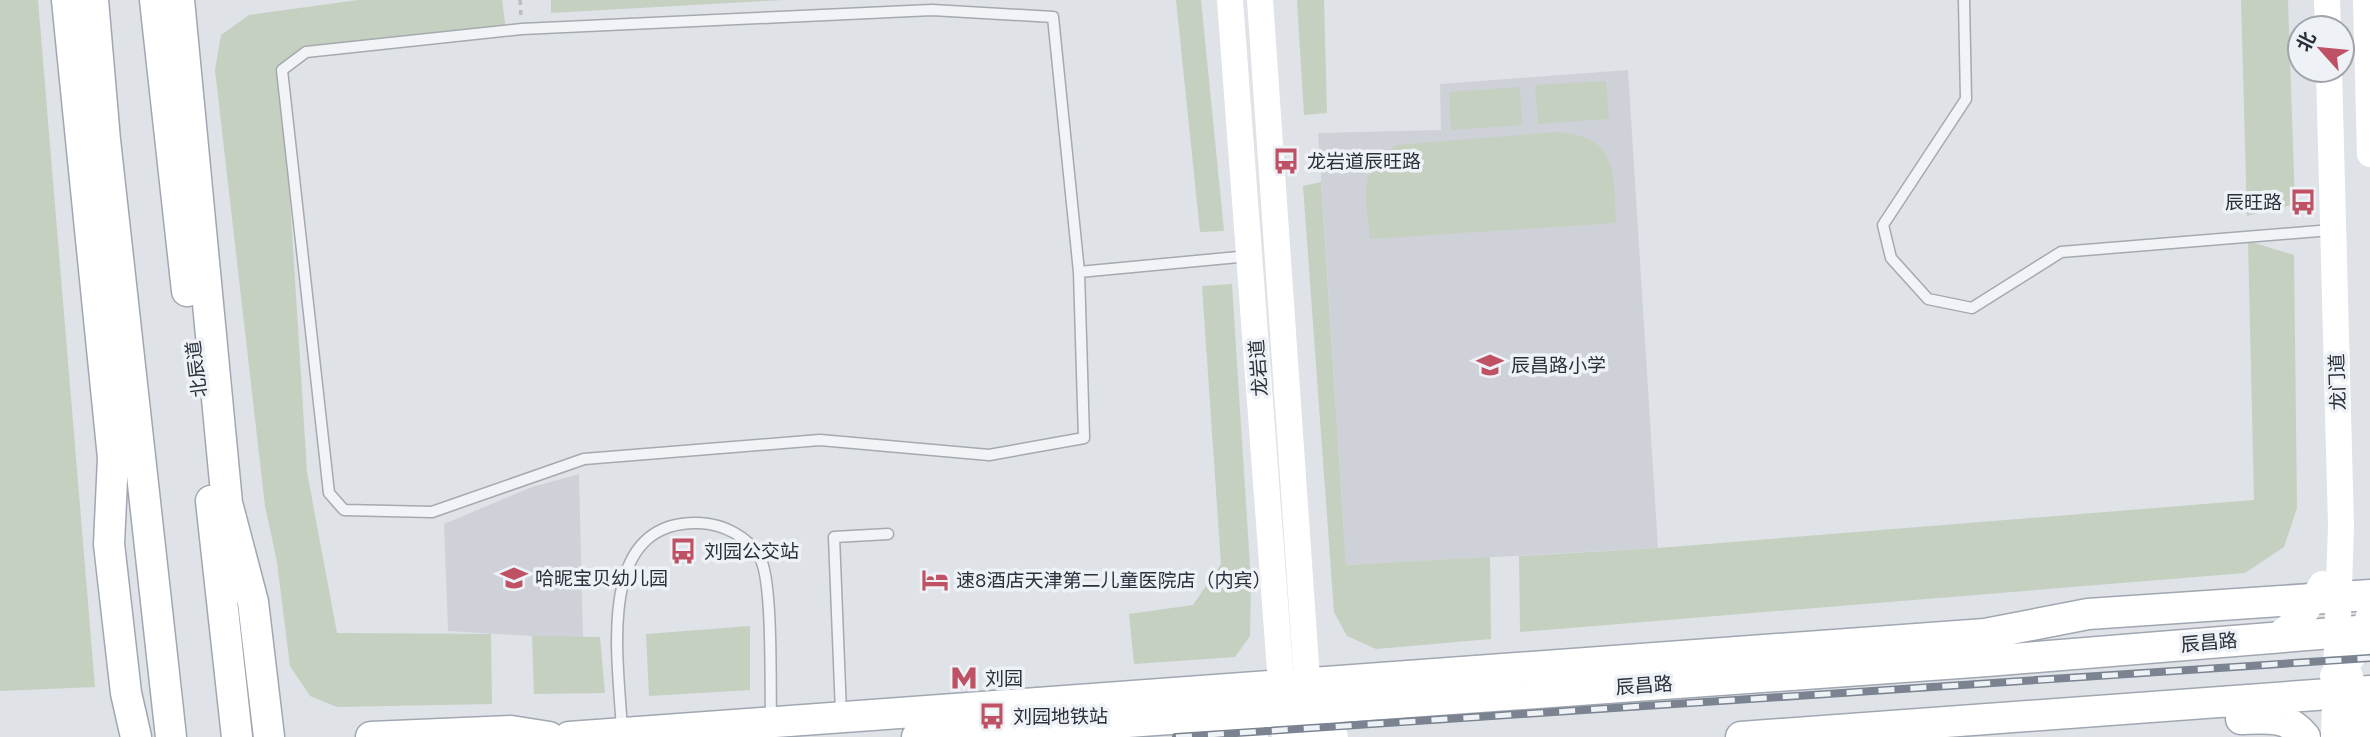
<svg xmlns="http://www.w3.org/2000/svg" width="2370" height="737" viewBox="0 0 2370 737" font-family="'IBM Plex Sans','Noto Sans SC',sans-serif">
<style>
.built{fill:#ced2d8}
.green{fill:#c5d0c1}
.lines{fill:none;stroke-linecap:round;stroke-linejoin:round}
.lane-casing{stroke:#a5a9b0;stroke-width:13}
.primary-casing{stroke:#a0a7b1;stroke-width:33}
.path{stroke:#b9bdc2;stroke-width:3.5;stroke-dasharray:5 5;stroke-linecap:butt}
.lane{stroke:#f1f3f6;stroke-width:10}
.secondary{stroke:#fff;stroke-width:26}
.primary{stroke:#fff;stroke-width:30}
.rail-casing{stroke:#7a838f;stroke-width:8}
.rail{stroke:#eef1f5;stroke-width:5;stroke-dasharray:16;stroke-linecap:butt}
.labels{text-anchor:middle;dominant-baseline:central;stroke-width:7;stroke-linejoin:round;paint-order:stroke}
.poi-label{font-size:19px;fill:#2a313c;stroke:#eef1f5;text-anchor:start}
.street-label{font-size:19px;fill:#2a313c;stroke:#eef1f5}
</style>
<rect width="100%" height="100%" fill="#dfe2e7"/>
<path class="built" d="M1628,70L1658,548L1346,565L1318,133L1441,130L1440,84Z
M579,474L583,639L448,631L444,524L532,487Z"/>
<path class="green" d="M0,0H38L95,687L0,691Z
M358,0H502L506,31L306,52L282,71L307,472L337,633L491,634L492,704L337,707L310,696L290,666L277,562L265,506L215,70L221,35L249,15Z
M551,0H783L551,13Z
M1176,0H1201L1224,231L1200,232Z
M1297,0H1324L1327,113L1304,115Z
M2241,0H2288L2295,204L2247,216Z
M1606,81L1609,119L1538,124L1535,85Z
M1520,87L1522,125L1451,130L1449,92Z
M1556,132C1618,135 1614,173 1616,223L1370,239C1366,198 1356,171 1396,145Z
M1321,182L1346,565L1490,557L1491,639L1376,649L1347,636L1334,612L1303,186Z
M2248,241L2294,255L2297,508L2284,547L2245,573L1520,632L1519,556L1658,548L2254,500Z
M1232,284L1251,582L1250,636L1235,657L1134,664L1129,614L1193,605L1221,564L1202,286Z
M750,626V690L649,696L646,634Z
M532,636L600,637L605,693L534,694Z"/>
<g class="lines">
<g class="lane-casing">
<path id="lane" d="M1964,0L1966,99L1883,225L1891,258L1928,299L1972,308L2061,252L2331,230
M1079,272L1084,438L989,455L820,440L584,459L432,512L344,510L329,493L282,70L306,52L522,29L932,10L1053,17L1079,272L1249,256
M841,713L834,537L888,534
M622,731C619,662 593,520 699,523C723,524 748,536 760,558C773,581 770,686 771,718"/>
</g>
<g class="primary-casing">
<path id="primary" d="M67,0L113,458L109,544L126,693L136,737
M93,0L105,140L171,737
M155,0L187,291
M179,0L227,503L253,602L269,737
M211,501L237,737
M2241,719C2267,718 2288,715 2305,737
M371,737L511,731L549,737
M569,737L1985,634L2088,614L2370,595
M917,737L1987,661L2370,630
M1741,737L2370,691"/>
</g>
<path class="path" d="M520,0L521,17"/>
<use href="#lane" class="lane"/>
<path class="secondary" d="M1230,0L1285,737
M1260,0L1311,737
M2327,0L2328,28
M2366,0L2370,154
M2329,70L2341,526L2334,737
M2276,637L2304,614L2322,584
M2349,674L2359,702L2360,737
M2333,676C2355,661 2364,638 2370,612
M1308,702L1335,737
M1214,716L1255,737"/>
<use href="#primary" class="primary"/>
<g class="rail-casing">
<path id="rail" d="M1176,737L2370,658"/>
</g>
<use href="#rail" class="rail"/>
</g>
<defs>
<g id="bus-bare" transform="scale(2.1)"><path d="M-5-6H5V4H4V6H2V4H-2V6H-4V4H-5ZM-3.5-4V0h7V-4ZM-3.5 1.2v1.5H-2V1.2ZM2 1.2v1.5H3.5V1.2Z" fill="#bf5165" stroke="#eef1f5" stroke-width="2.5" paint-order="stroke"/></g>
<g id="school-bare" transform="scale(2.1)"><path d="M0-5L7-2L0 1L-7-2ZM-4 1L0 2.5L4 1V4Q0 6-4 4Z" fill="#bf5165" stroke="#eef1f5" stroke-width="2.5" paint-order="stroke"/></g>
<g id="hotel-bare" transform="scale(2.1)"><path d="M-6-4.5h1.5V1H6V5H4.5V3h-9V5H-6ZM-4 0a1.8 1.8 0 1 1 3.6 0ZM.5 0V-2.5h3Q6-2.5 6 0Z" fill="#bf5165" stroke="#eef1f5" stroke-width="2.5" paint-order="stroke"/></g>
<g id="metro-bare" transform="scale(2.1)"><path d="M-5.5 5V-5H-3L0 0L3-5H5.5V5H3V-.5L0 4L-3-.5V5Z" fill="#bf5165" stroke="#eef1f5" stroke-width="2.5" paint-order="stroke"/></g>
</defs>
<g fill-rule="evenodd">
<use href="#bus-bare" x="1286" y="161"/>
<use href="#bus-bare" x="2303" y="202"/>
<use href="#school-bare" x="1490" y="365"/>
<use href="#bus-bare" x="683" y="551"/>
<use href="#school-bare" x="514" y="578"/>
<use href="#hotel-bare" x="935" y="580"/>
<use href="#metro-bare" x="964" y="678"/>
<use href="#bus-bare" x="992" y="716"/>
</g>
<g class="labels">
<g class="poi-label">
<text x="1307" y="161">龙岩道辰旺路</text>
<text x="2282" y="202" text-anchor="end">辰旺路</text>
<text x="1511" y="365">辰昌路小学</text>
<text x="704" y="551">刘园公交站</text>
<text x="535" y="578">哈昵宝贝幼儿园</text>
<text x="956" y="580">速8酒店天津第二儿童医院店（内宾）</text>
<text x="985" y="678">刘园</text>
<text x="1013" y="716">刘园地铁站</text>
</g>
<g class="street-label">
<text transform="translate(1258 368) rotate(-94)">龙岩道</text>
<text transform="translate(196 369) rotate(-97)">北辰道</text>
<text transform="translate(2337 382) rotate(-92)">龙门道</text>
<text transform="translate(2209 642) rotate(-5)">辰昌路</text>
<text transform="translate(1644 685) rotate(-4)">辰昌路</text>
</g>
</g>
<g transform="translate(2321 49) rotate(297)"><circle r="33" fill="#eef1f5" stroke="#a0a4ab" stroke-width="2"/>
<path d="M0-5L12 26L0 18L-12 26Z" fill="#bf5165"/>
<text y="-10" font-size="19" font-weight="bold" text-anchor="middle" fill="#2a313c">北</text>
</g>
</svg>
